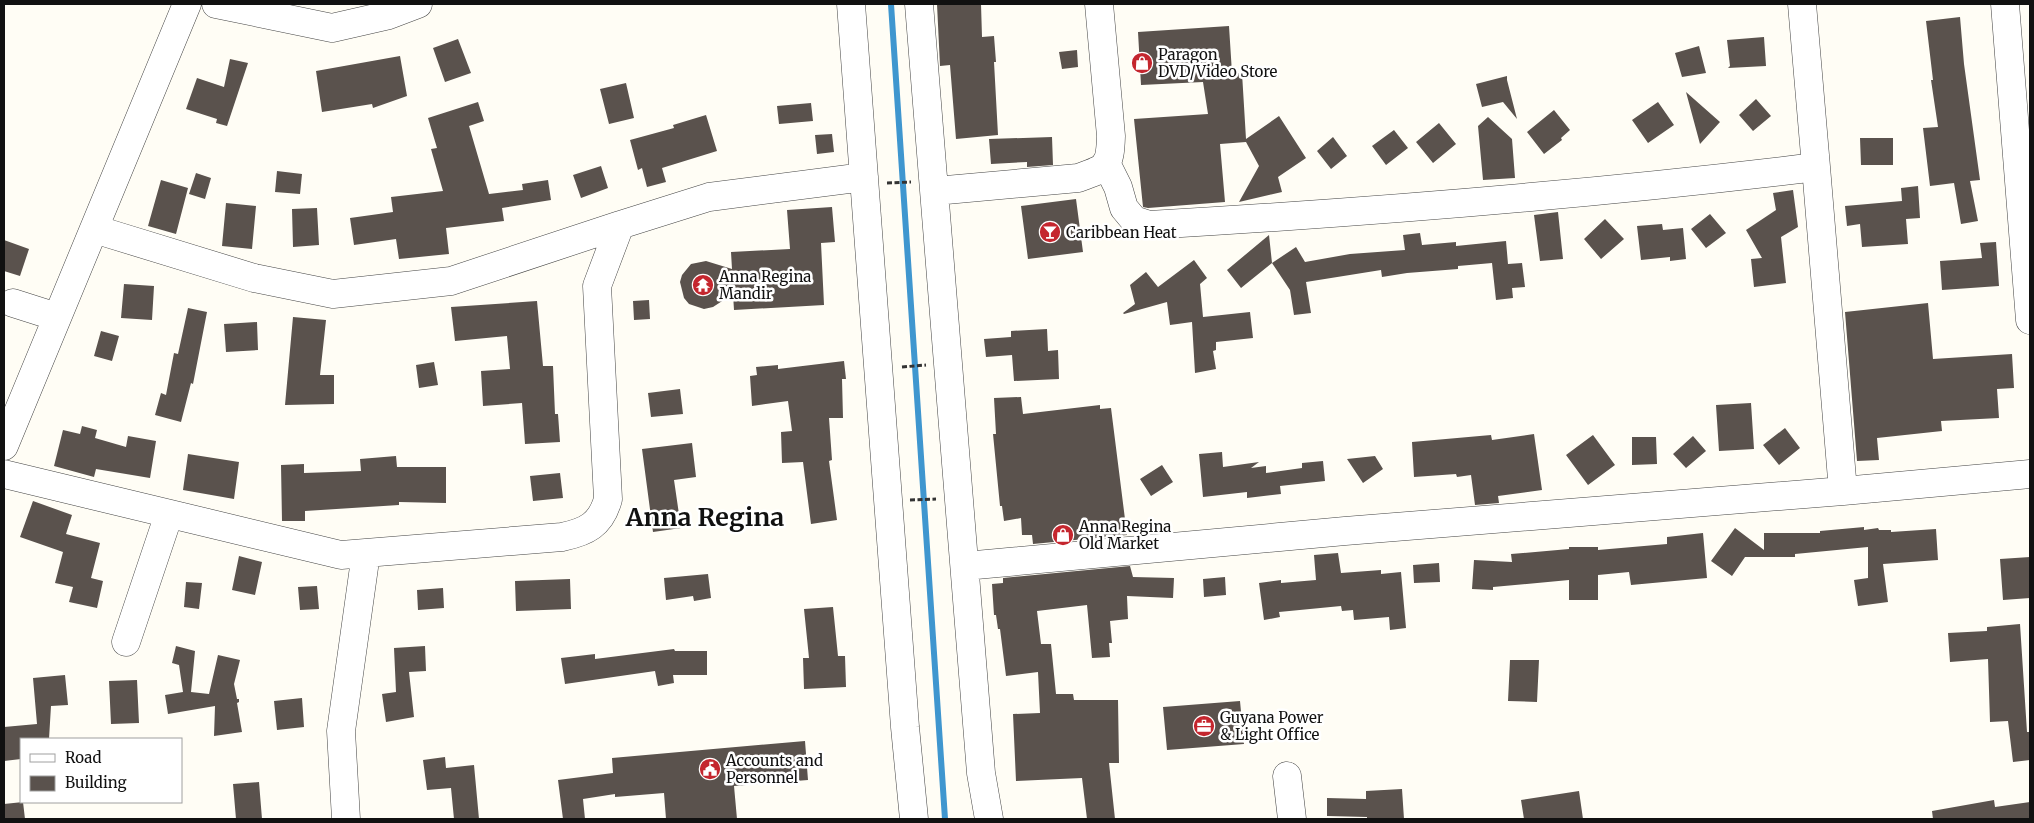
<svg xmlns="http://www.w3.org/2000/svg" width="2034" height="823" viewBox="0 0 2034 823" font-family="Merriweather,serif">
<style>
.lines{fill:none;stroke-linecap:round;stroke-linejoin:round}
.stream{stroke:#3f96cf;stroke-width:6}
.building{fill:#5a524d}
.minor-casing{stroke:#444;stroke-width:29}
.path{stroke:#333;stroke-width:3;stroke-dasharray:5 2.5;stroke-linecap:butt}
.minor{stroke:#fff;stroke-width:28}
.labels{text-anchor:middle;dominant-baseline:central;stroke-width:5;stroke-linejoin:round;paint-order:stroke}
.poi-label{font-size:15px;fill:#111;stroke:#fff;text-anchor:start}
.town-label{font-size:25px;font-weight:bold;fill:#111;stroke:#fff}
</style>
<rect width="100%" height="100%" fill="#fffdf5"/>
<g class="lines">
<path class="stream" d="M891,4L945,819"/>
</g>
<path class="building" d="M937,4H981L982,37L994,36L996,62H994L998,135L956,139L950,65L940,66Z
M1960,17L1964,64L1980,180L1970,181L1978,221L1961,224L1954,183L1930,186L1923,128L1938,127L1931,80H1933L1926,21Z
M1229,26L1232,73H1242L1246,139L1279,116L1306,158L1278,177L1282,192L1239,202L1259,166L1246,142L1220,144L1225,202L1148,208L1143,207L1134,119L1208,114L1203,82L1141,85L1138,32Z
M1764,37L1766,66L1728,68L1730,66L1727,40Z
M458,39L471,73L445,82L433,48Z
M1699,46L1706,73L1682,77L1675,53Z
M1077,50L1078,67L1062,69L1059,52Z
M400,56L407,96L373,108L372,104L322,112L316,71Z
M230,59L248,63L227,126L216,123L217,119L186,109L197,78L224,87Z
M1507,76V80L1517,119L1503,102L1482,107L1476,84Z
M626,83L634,118L609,124L600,89Z
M1686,92L1720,122L1700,144Z
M1756,99L1771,116L1753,131L1739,115Z
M478,102L484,121L469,126L489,194L523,190L522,184L548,180L551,200L502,208L504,221L446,228L449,254L399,259L396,239L354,245L350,218L393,212L391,197L443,191L431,149L437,148L428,118Z
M1658,102L1674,125L1648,143L1632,120Z
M811,103L813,121L779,124L777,106Z
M1554,110L1570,130L1561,138L1562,140L1544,154L1527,132Z
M706,115L717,151L662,168L666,182L647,187L642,168L638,170L630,140L674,128L673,125Z
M1488,117L1512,139L1515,178L1483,180L1478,126Z
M1439,123L1456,144L1433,163L1416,142Z
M1394,130L1408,148L1386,165L1372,146Z
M832,134L834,152L817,154L815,135Z
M1052,137L1053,165L1027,167V162L991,164L989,139Z
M1333,137L1347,156L1331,169L1317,151Z
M1860,138H1893V165H1861Z
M601,166L608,188L581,198L573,175Z
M277,171L302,174L300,194L275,192Z
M196,173L211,178L205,199L189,194Z
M161,180L188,188L176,234L148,226Z
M1918,186L1920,218L1906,219L1908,244L1862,247L1860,224L1847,226L1845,206L1902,201L1901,188Z
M1793,190L1798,227L1781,237L1786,283L1754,287L1751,259L1762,258L1746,230L1776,210L1773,193Z
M1076,199L1083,252L1028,259L1021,206Z
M226,203L256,206L252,249L222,246Z
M832,207L835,242L821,243L824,305L734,310L733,294L713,307L704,309L689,304L684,298L680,282L682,275L691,264L706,261L732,269L731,252L790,249L787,210Z
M317,208L319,245L293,247L292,209Z
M1558,212L1563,259L1540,261L1534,215Z
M1710,214L1726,233L1706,248L1691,229Z
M1605,219L1624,239L1601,259L1584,239Z
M1662,224L1663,230L1683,228L1686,259L1670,261V257L1641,260L1637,226Z
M1420,233L1422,245L1456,242V246L1506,241L1508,264L1522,263L1525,287L1512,288L1513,298L1496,300L1492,263L1458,266V269L1407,273L1382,277L1381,270L1306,282L1311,313L1294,315L1290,290L1272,263L1296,247L1305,262L1350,254L1405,250L1403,235Z
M1269,235L1272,263L1241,288L1227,270Z
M4,240L29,249L20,276L4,271Z
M1996,242L1999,286L1942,290L1940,261L1982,258L1980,243Z
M1194,260L1207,278L1200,284L1203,317L1250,312L1253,338L1216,342V350L1213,351L1216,369L1195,373L1192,322L1170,325L1167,302L1124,314L1123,313L1135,304L1130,285L1146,272L1158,287Z
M124,284L154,286L152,320L121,318Z
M649,300L650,319L634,320L633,301Z
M537,301L543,366H553L555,414H558L560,442L525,444L522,403L483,406L481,371L510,369L507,336L455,341L451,307Z
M1928,303L1933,359L2012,354L2014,388L1997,389L1999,418L1941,421L1942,431L1877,438L1879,460L1857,461L1845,312Z
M188,308L207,312L193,384L191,383L181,422L155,415L161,393L166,395L174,353L178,354Z
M293,317L326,320L320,375H334V404L285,405Z
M257,322L258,350L226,352L224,324Z
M1047,329L1048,351L1058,350L1059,379L1014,381L1012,355L986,357L984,339L1011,337V331Z
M101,331L119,336L112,361L94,356Z
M844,361L846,379H842L843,418H829L832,460L829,461L837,520L811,524L803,462L782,463L781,432L792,431L788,401L752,406L750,376L757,375L756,367L778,365V369Z
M434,362L438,385L419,388L416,365Z
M680,389L683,414L651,417L648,393Z
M1021,397L1023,414L1100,405V409L1111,408L1127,535L1033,544L1032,535H1022L1021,518L1004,521L1002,506H1000L993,434H996L994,398Z
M1751,403L1754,449L1719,451L1716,405Z
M82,426L97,430L95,438L126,447L128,436L156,441L150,478L96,469L94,477L54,466L63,430L80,434Z
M1785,428L1800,448L1779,465L1763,445Z
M1534,434L1542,490L1498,496L1499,503L1475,505L1471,475L1457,477L1456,474L1414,477L1412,442L1491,435L1492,440Z
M1593,435L1615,465L1588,485L1566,455Z
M1693,436L1706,451L1686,468L1673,454Z
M1632,437H1656L1657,464L1632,465Z
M692,443L696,477L674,480L681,528L653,532L642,449Z
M1222,452L1223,467L1259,462L1251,468L1266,466V473L1302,468V463L1323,461L1325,481L1280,486L1281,494L1247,498V492L1203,497L1199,454Z
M188,454L239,462L234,499L183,490Z
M396,456L397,467H446V503L399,502V505L305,511V521H282L281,465L304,464V473L361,471L360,459Z
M1375,456L1383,469L1363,483L1347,459Z
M1162,465L1173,482L1151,496L1140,479Z
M560,473L563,498L533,501L530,476Z
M33,501L72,515L66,534L100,543L91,578L103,581L97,608L69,602L73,587L55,583L63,552L20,537Z
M1864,527V530L1878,528L1879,530H1891V532L1936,529L1938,560L1883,564L1888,602L1858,606L1854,580L1868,578V547L1795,554V557H1745L1732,576L1711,561L1735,528L1764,550V533H1820V531Z
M1703,533L1707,578L1631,585L1629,572L1598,575V600H1569V580L1493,587V590L1472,589L1474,560L1512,562L1511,554L1569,549V547H1598V550L1667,544V537Z
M1338,553L1341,573L1381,570V574L1401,572L1406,628L1390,630L1389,617L1354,620L1353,610L1342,611L1341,606L1279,612L1280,617L1264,620L1259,583L1281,580V583L1316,580L1314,555Z
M239,556L262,562L255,595L232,590Z
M2030,557V598L2003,600L2000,559Z
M1439,563L1440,582L1414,583L1413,565Z
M1130,566L1133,577L1174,578L1173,598L1127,596L1128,619L1110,621L1112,643H1109L1110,657L1092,658L1087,605L1037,611L1041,644H1051L1056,694H1073L1074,700H1118L1119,763H1109L1115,819H1087L1082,778L1016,781L1013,714L1040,713L1038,672L1006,676L1000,629H998L996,615H994L992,584L1003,583V578Z
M708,574L711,598L694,601L693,596L666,600L664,578Z
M1225,577L1226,595L1204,597L1203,579Z
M570,579L571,609L516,611L515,581Z
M186,582L202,583L199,609L184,607Z
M317,586L319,609L300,610L298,587Z
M443,588L444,608L418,610L417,590Z
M833,607L838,656H845L846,687L804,689L803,658H809L804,609Z
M2020,624L2027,732H2030V760L2013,762L2008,721L1990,722L1988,659L1950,662L1948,633L1987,631V627Z
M176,646L195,651L191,692L209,694L218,655L240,660L234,684L237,699H239V702L237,703L242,732L214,736L215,706L168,714L165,695L183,692L179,665L172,663Z
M425,646L426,671L409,672L414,717L386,722L382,694L396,692L394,648Z
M674,649L675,651H707V675H673L674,683L658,686L655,671L565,684L561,658L595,654V659Z
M1510,660H1539L1537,702L1508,701Z
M65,675L68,705L51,706L49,739H21V759L4,761V727L37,724L33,678Z
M137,680L139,723L111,724L109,681Z
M302,698L304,727L277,730L274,701Z
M1240,701L1244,744L1167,750L1163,707Z
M805,741L808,780L734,786L737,819H666L664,793L615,797V794L583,799L585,819H563L558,780L613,773L612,758Z
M445,757L446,768L474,765L479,819H454L451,788L427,790L423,760Z
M259,782L262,819H236L233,784Z
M1402,789L1404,819H1367V817L1327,816V798L1366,799V791Z
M1579,791L1583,819H1524L1521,800Z
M1994,800L1995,807L2030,802V819H1933L1932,811Z
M23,802L25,819H4V804Z"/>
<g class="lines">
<g class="minor-casing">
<path id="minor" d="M216,4L332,28L389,15L418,4
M851,4L905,727L914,819
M919,4L981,773L989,819
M2005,4L2030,320
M1106,163L1118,187L1124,208L1134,220L1149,225C1372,212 1595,194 1816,167L1802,4
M935,191L1078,178C1107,168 1110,167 1111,136L1099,4
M94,229L254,278L333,294L451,281L620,225
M13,303L57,317
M4,446L187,4
M4,474L341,555L562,537C586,532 601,525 608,499L597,286L620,225L709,197L864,177
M1843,491L2030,474
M965,566L1345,531L1843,491L1816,167
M126,642L169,514
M1287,776L1292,819
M346,819L341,731L366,553"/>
</g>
<path class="path" d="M887,183L911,182
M902,367L926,365
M910,500L936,499"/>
<use href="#minor" class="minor"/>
</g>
<defs>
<g id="shop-disc" transform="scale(1.125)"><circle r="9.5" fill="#c4262e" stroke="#fff"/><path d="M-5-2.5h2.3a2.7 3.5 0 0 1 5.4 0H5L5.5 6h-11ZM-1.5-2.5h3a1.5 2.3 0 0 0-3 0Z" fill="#fff"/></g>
<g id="bar-disc" transform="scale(1.125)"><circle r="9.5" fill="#c4262e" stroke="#fff"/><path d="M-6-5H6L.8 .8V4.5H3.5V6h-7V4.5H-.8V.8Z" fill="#fff"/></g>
<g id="temple-disc" transform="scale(1.125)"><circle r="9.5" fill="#c4262e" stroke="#fff"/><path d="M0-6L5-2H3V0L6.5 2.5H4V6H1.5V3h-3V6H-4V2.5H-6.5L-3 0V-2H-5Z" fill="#fff"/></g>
<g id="office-disc" transform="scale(1.125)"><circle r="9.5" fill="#c4262e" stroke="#fff"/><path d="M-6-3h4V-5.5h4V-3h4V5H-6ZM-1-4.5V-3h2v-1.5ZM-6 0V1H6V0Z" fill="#fff"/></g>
<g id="civic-disc" transform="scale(1.125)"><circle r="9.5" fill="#c4262e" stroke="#fff"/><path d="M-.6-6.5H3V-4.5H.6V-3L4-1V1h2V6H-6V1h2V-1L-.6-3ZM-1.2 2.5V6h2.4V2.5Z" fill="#fff"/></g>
</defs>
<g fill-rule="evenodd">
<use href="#shop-disc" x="1142" y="63"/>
<use href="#bar-disc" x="1050" y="232"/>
<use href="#temple-disc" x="703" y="285"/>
<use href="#shop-disc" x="1063" y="535"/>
<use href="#office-disc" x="1204" y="726"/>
<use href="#civic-disc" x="710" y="769"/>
</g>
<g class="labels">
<g class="poi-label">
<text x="1158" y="54">Paragon<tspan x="1158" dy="17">DVD/Video Store</tspan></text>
<text x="1066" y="232">Caribbean Heat</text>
<text x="719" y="276">Anna Regina<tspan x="719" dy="17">Mandir</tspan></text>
<text x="1079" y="526">Anna Regina<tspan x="1079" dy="17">Old Market</tspan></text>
<text x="1220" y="717">Guyana Power<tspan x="1220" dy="17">&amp; Light Office</tspan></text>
<text x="726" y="760">Accounts and<tspan x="726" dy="17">Personnel</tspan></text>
</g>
<g class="town-label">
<text x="705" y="517">Anna Regina</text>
</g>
</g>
<rect width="2034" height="823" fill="none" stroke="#111111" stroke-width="10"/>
<rect x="20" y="738" width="162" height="65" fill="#ffffff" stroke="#a0a0a0"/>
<rect x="30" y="754" width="25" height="8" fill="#ffffff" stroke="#a0a0a0"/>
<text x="65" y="763" font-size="15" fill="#111111">Road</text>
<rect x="30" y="776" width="25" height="15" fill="#5a524d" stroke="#a0a0a0"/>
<text x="65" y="788" font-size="15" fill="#111111">Building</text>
</svg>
